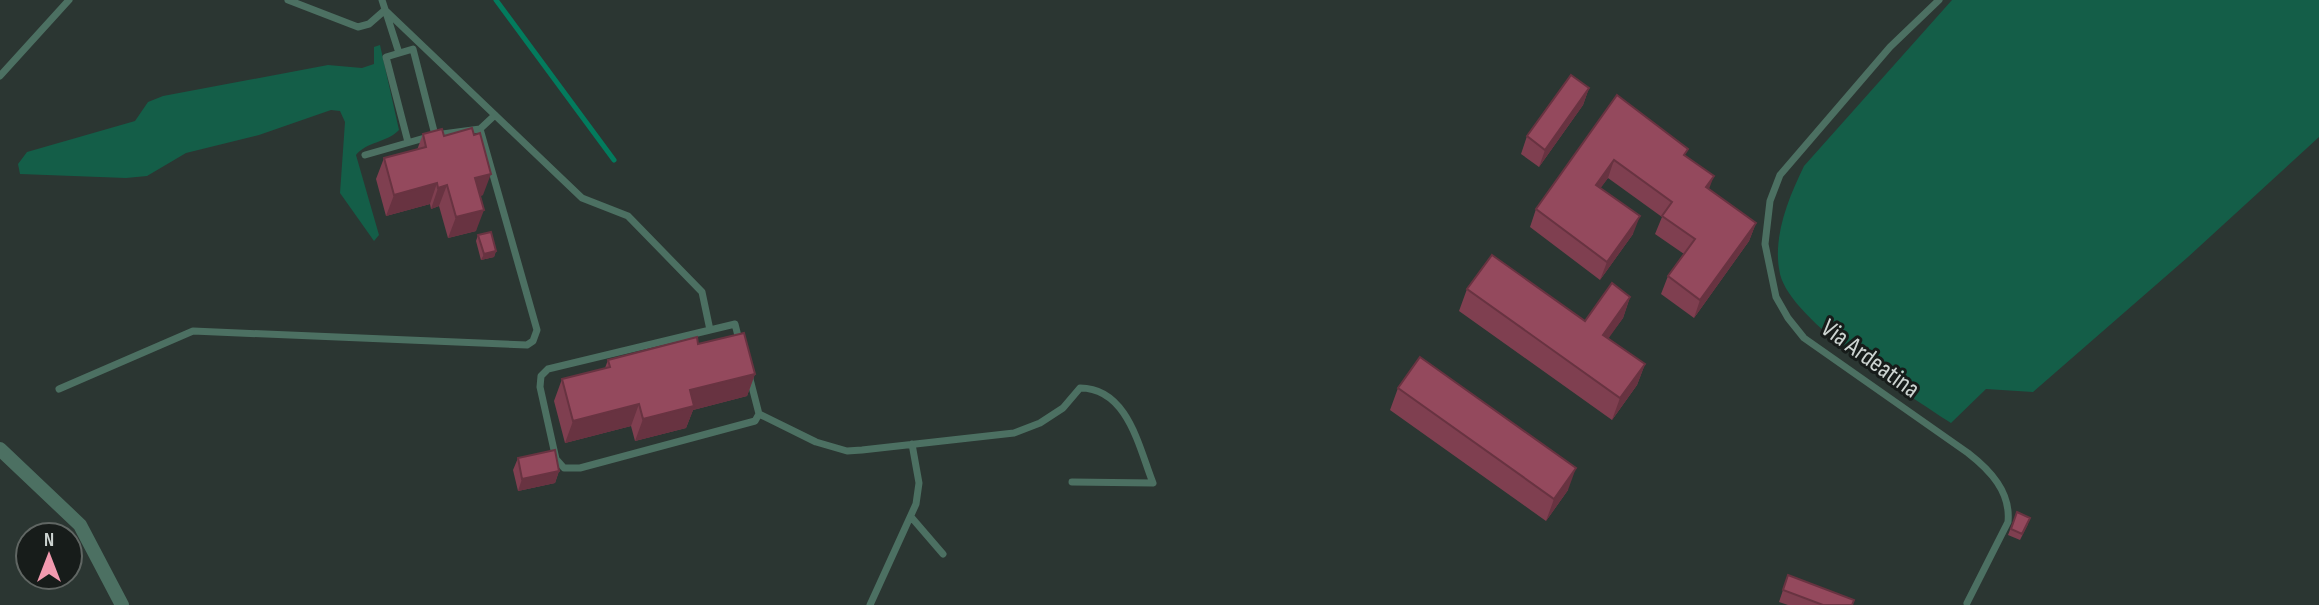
<svg xmlns="http://www.w3.org/2000/svg" width="2319" height="605" viewBox="0 0 2319 605" font-family="'Sofia Sans Condensed',sans-serif">
<style>
.green{fill:#145e48}
.lines{fill:none;stroke-linecap:round;stroke-linejoin:round}
.stream{stroke:#037b5d;stroke-width:5}
.service{stroke:#4c7062;stroke-width:7}
.minor{stroke:#4c7062;stroke-width:14}
.wall{fill:#7f3f50}
.shaded-wall{fill:#683341}
.building{fill:#94495d;stroke:#683341;stroke-width:2}
.labels{text-anchor:middle;dominant-baseline:central;stroke-width:6;stroke-linejoin:round;paint-order:stroke}
.street-label{font-size:26px;fill:#cdd4d1;stroke:#171c1a}
</style>
<rect width="100%" height="100%" fill="#2b3632"/>
<path class="green" d="M1952,0H2319V137L2188,257L2033,392L1986,389L1951,423C1910,396 1791,321 1780,274C1772,238 1788,199 1804,166Z
M380,45L399,130C388,142 366,142 356,155L379,235L374,241L340,193L345,122L340,111L331,110L259,135L186,153L147,176L126,178L20,174L18,164L27,152L135,121L148,102L163,96L328,65L362,68L374,64V47Z"/>
<g class="lines">
<path class="stream" d="M496,0L614,160"/>
<path class="service" d="M288,0L358,27L369,24L385,10L582,198L628,216L702,292L710,330
M382,0L399,53
M1939,0L1890,47L1780,175L1770,201L1765,244L1776,297L1788,318L1804,338L1968,453C1990,470 2011,492 2008,522L1967,603
M0,76L69,0
M408,142L386,57L413,49L435,135
M365,155L435,135L480,129L495,115
M740,344L735,324L548,369L541,376L540,387L556,459L564,468H580L755,421L759,414
M749,375L759,414L816,442L847,451L862,450L1014,433L1040,423L1063,408L1080,388C1128,388 1139,448 1153,483L1072,482
M59,389L193,331L527,345L533,341L537,330L480,129
M912,518L943,554
M870,605L916,504L919,483L912,444"/>
<path class="minor" d="M0,449L80,525L122,605"/>
</g>
<path class="wall" d="M1589,88L1583,105L1539,167L1521,154L1527,136Z
M1617,95L1686,156L1709,189L1756,223L1749,241L1694,318L1661,294L1668,276L1684,254L1655,234L1662,217L1608,178L1600,188L1633,234L1600,280L1530,227L1536,209Z
M423,134L444,136L474,135L483,195L480,196L476,231L448,238L439,206L431,209L430,204L386,216L376,179L384,158L417,150Z
M478,235L496,251L494,257L481,260L476,241Z
M1467,289L1585,321L1630,297L1623,318L1608,338L1645,364L1637,385L1612,420L1459,311Z
M698,344L755,374L747,396L693,410L686,428L635,441L631,426L565,443L554,401L562,379L605,368L608,360Z
M1398,388L1568,490L1546,521L1390,410Z
M518,458L559,471L555,483L518,491L513,470Z
M2017,512L2028,524L2020,540L2008,535Z
M1788,575L1852,605H1788L1779,602Z"/>
<path class="shaded-wall" d="M1589,88L1583,105L1539,167L1545,150Z
M1614,160L1608,178L1590,203L1596,185Z
M491,174L483,195L468,199L475,178Z
M1714,176L1707,194L1706,187Z
M437,183L430,204L386,216L394,195Z
M447,185L439,206L431,209L438,188Z
M484,210L476,231L448,238L456,217Z
M1640,216L1633,234L1600,280L1607,262Z
M1756,223L1749,241L1694,318L1700,300Z
M496,251L494,257L481,260L484,254Z
M1630,297L1623,318L1596,356L1603,335Z
M1645,364L1637,385L1612,420L1620,398Z
M755,374L747,396L693,410L686,428L635,441L643,419L690,390Z
M639,404L631,426L565,443L573,421Z
M1576,468L1568,490L1546,521L1554,499Z
M559,471L555,483L518,491L522,479Z"/>
<path class="building" d="M1571,75L1589,88L1545,150L1527,136Z
M1617,95L1688,149L1684,155L1714,176L1706,187L1756,223L1700,300L1668,276L1695,239L1662,216L1672,202L1614,160L1596,185L1640,216L1607,262L1536,209Z
M472,128L474,135L480,133L491,174L475,178L484,210L456,217L447,185L438,188L437,183L394,195L384,158L426,147L423,134L442,129L444,136Z
M491,232L496,251L484,254L478,235Z
M1492,255L1585,321L1612,283L1630,297L1603,335L1645,364L1620,398L1467,289Z
M744,333L755,374L690,390L694,406L643,419L639,404L573,421L562,379L610,367L608,360L697,337L698,344Z
M1420,357L1576,468L1554,499L1398,388Z
M555,450L559,471L522,479L518,458Z
M2017,512L2030,518L2022,534L2011,529Z
M1788,575L1854,600L1852,605H1823L1783,590Z"/>
<g class="labels">
<g class="street-label">
<text transform="translate(1870 359) rotate(36)">Via Ardeatina</text>
</g>
</g>
<g transform="translate(49 556)"><circle r="33" fill="#171c1a" stroke="#606663" stroke-width="2"/>
<path d="M0-5L12 26L0 18L-12 26Z" fill="#f29aaf"/>
<text y="-10" font-size="19" font-weight="bold" text-anchor="middle" fill="#cdd4d1">N</text>
</g>
</svg>
